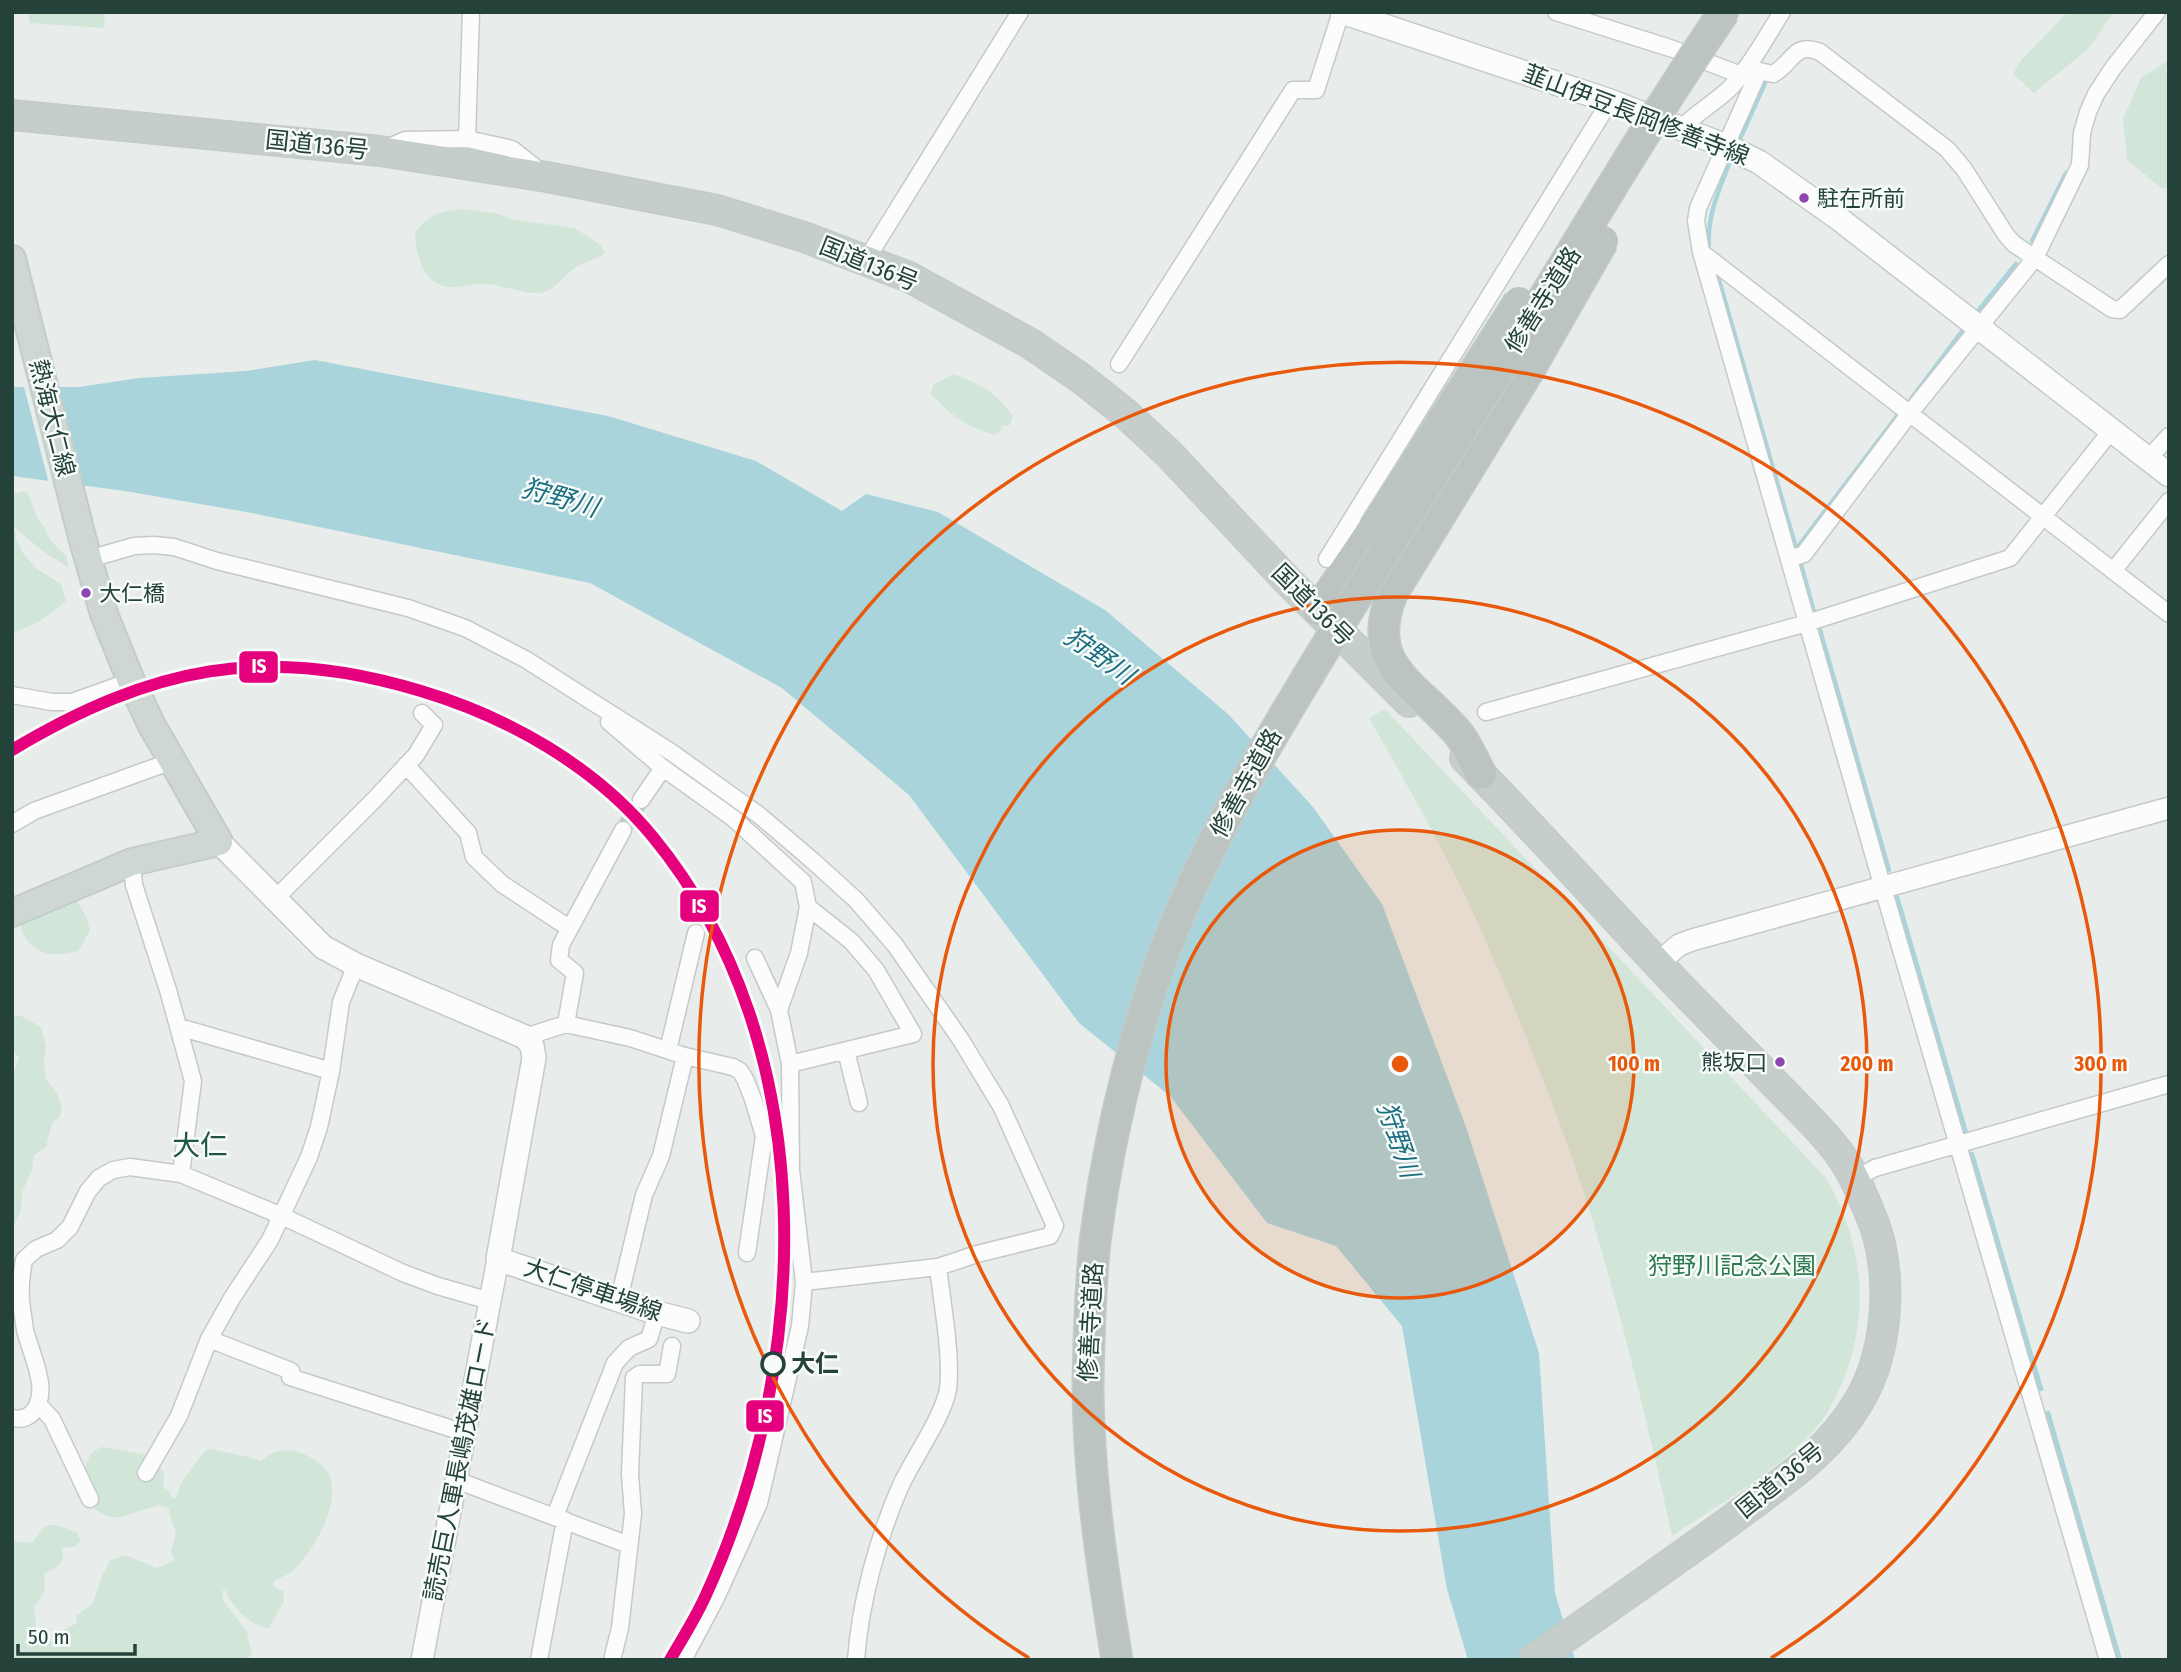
<svg xmlns="http://www.w3.org/2000/svg" width="2181" height="1672" viewBox="0 0 2181 1672" font-family="'Fira Sans Condensed','Noto Sans JP',sans-serif">
<style>
.green{fill:#d1e6d8}
.water{fill:#a9d4db}
.pier{fill:#e8edeb}
.lines{fill:none;stroke-linecap:round;stroke-linejoin:round}
.stream{stroke:#a9d4db;stroke-width:4.5}
.minor-tunnel{stroke:#c1cbc8;stroke-width:16;stroke-dasharray:16 8;stroke-linecap:butt}
.minor-casing{stroke:#c5cac8;stroke-width:19}
.tertiary-casing{stroke:#c5cac8;stroke-width:24}
.secondary-casing{stroke:#c3cbc8;stroke-width:26}
.primary-casing{stroke:#c3ccc9;stroke-width:30}
.trunk-casing{stroke:#c3ccc9;stroke-width:32}
.motorway-casing{stroke:#c3ccc9;stroke-width:33}
.minor{stroke:#fcfcfc;stroke-width:16}
.tertiary{stroke:#fcfcfc;stroke-width:21}
.secondary{stroke:#fcfcfc;stroke-width:23}
.primary{stroke:#cfd7d5;stroke-width:26}
.trunk{stroke:#c6cecc;stroke-width:28}
.motorway{stroke:#bcc4c2;stroke-width:30}
.motorway-bridge-casing{stroke:#c3ccc9;stroke-width:33;stroke-linecap:butt}
.motorway-bridge{stroke:#bcc4c2;stroke-width:30}
.rail-1-casing{stroke:#f7fbf9;stroke-width:18}
.rail-1{stroke:#e5007d;stroke-width:12}
.ring{fill:none;stroke:#e8590c;stroke-width:3.5}
.bus-dot{fill:#8e44ad;stroke:#f7fbf9;stroke-width:2.5}
.stop-dot{fill:#f7fbf9;stroke:#24423a;stroke-width:3.5}
.labels{text-anchor:middle;dominant-baseline:central;stroke-width:5;stroke-linejoin:round;paint-order:stroke}
.bus-label{font-size:22px;fill:#24423a;stroke:#f7fbf9;text-anchor:start}
.street-label{font-size:24px;fill:#24423a;stroke:#f7fbf9}
.park-label{font-size:24px;fill:#2d7a4b;stroke:#f7fbf9}
.stop-label{font-size:24px;font-weight:bold;fill:#24423a;stroke:#f7fbf9;text-anchor:start}
.water-label{font-size:26px;font-style:italic;fill:#1c6f80;stroke:#f7fbf9}
.quarter-label{font-size:28px;fill:#1f5548;stroke:#f7fbf9}
.centre{fill:#e8590c;stroke:#f7fbf9;stroke-width:3.5}
.ring-label{font-size:21px;text-anchor:middle;font-weight:bold;fill:#e8590c;stroke:#f7fbf9;stroke-width:5;stroke-linejoin:round;paint-order:stroke}
.line-badge{stroke:#f7fbf9;stroke-width:2.5}
.badge-label{font-size:19px;text-anchor:middle;font-weight:bold;fill:#fff}
</style>
<rect width="100%" height="100%" fill="#e8edeb"/>
<path class="green" d="M29,12H105L104,28L29,23Z
M2066,12H2114L2088,49L2034,93L2013,74L2021,60L2065,15Z
M2169,60V188L2163,189L2127,160L2123,119L2141,78Z
M462,209L495,213L514,220L575,228L601,245L605,254C594,260 581,262 571,271C561,279 555,290 541,293C527,295 502,285 487,284C474,283 461,288 449,287C422,284 416,254 415,232C430,214 438,212 462,209Z
M954,374C980,384 996,392 1013,416L1010,425L1002,426L1000,432L994,435C965,426 952,416 931,394L933,385Z
M27,491L37,517L44,527L50,540L66,556L69,568L47,554L12,526V494Z
M12,529L16,533V539L24,555L37,569L61,584L66,601L40,621L12,634Z
M1385,709L1825,1177C1863,1240 1871,1312 1843,1381C1836,1398 1826,1418 1813,1431C1774,1474 1720,1504 1672,1536C1651,1437 1627,1339 1599,1242C1569,1139 1528,1038 1485,939C1452,863 1410,790 1369,718Z
M73,898C83,908 87,917 90,931L78,951C48,959 25,953 19,919Z
M12,1016H21L41,1027L46,1047L44,1060L46,1079L58,1095L62,1109L60,1117L52,1123L46,1147L34,1155L32,1170L23,1190L20,1213L12,1229V1088L14,1072L19,1058L12,1048Z
M101,1447L148,1455L164,1472L163,1487L169,1491L172,1498L176,1499C179,1481 194,1465 205,1451L209,1449L245,1456L261,1461C267,1456 273,1452 280,1451C296,1447 325,1461 330,1477C340,1507 314,1549 294,1570C289,1574 282,1577 275,1580L273,1586L283,1591L284,1601L269,1628C249,1626 233,1607 225,1590L222,1591L223,1600L247,1632L252,1655L245,1660H12V1541L32,1543C48,1519 51,1522 77,1533L81,1541L74,1547L61,1548L63,1559L57,1567L44,1574L45,1591L34,1608L38,1639L46,1642L61,1640L64,1630L77,1623L76,1615L92,1605L103,1573L111,1560L125,1555L157,1568L175,1560L171,1553L176,1532L169,1514V1508L157,1505C151,1509 148,1508 141,1510C120,1518 115,1522 94,1509C91,1486 74,1460 101,1447Z"/>
<path class="water" d="M315,360L608,416L756,461L842,511L866,494L938,512L1105,610L1228,714L1313,807L1382,904L1466,1127L1539,1353L1555,1593L1575,1660H1468L1447,1589L1402,1326L1336,1246L1267,1223L1170,1096L1079,1023L909,795L782,688L590,583L252,513L125,491L12,476V387H79L139,378L246,371Z"/>
<path class="pier" d="M23,383H58L83,489L49,484Z"/>
<g class="lines">
<path class="stream" d="M1740,139L1765,83
M2032,241L2066,173
M1709,245C1707,214 1720,189 1730,161
M1719,280L1796,548
M1978,311L2016,264
M1911,399L1963,330
M1797,548L1897,416
M1801,564L1814,612
M1820,630L1889,870
M1897,897L1966,1133
M1972,1154L2041,1389
M2048,1413L2119,1657"/>
<path class="minor-tunnel" d="M623,830L641,800"/>
<g class="minor-casing">
<path id="minor" d="M1556,12L1673,49L1741,75
M1749,65L1759,71L1773,74C1793,64 1793,41 1820,52L1947,149L1964,169L2006,235L2014,244L2112,309L2120,310L2169,264
M1759,71L1698,208L1696,221L1701,252L1883,888L2108,1660
M1681,129C1696,112 1717,102 1732,86C1752,64 1766,37 1782,12
M467,139L471,12
M385,149L405,140L467,139L512,149L541,172
M1701,252L2169,614
M866,260L1020,12
M1119,364L1293,90H1316L1341,12
M2148,459L2169,436
M89,559L134,546L154,545L174,547L217,561L408,608L465,628L525,659L671,752L759,815L813,861L856,900L895,945L961,1040L1001,1106L1055,1226L1050,1236L977,1254L938,1267L804,1282
M1327,559L1610,101
M1789,559L1804,554L1910,413L2035,258L2080,165L2082,133L2088,112L2096,94L2113,68L2157,12
M2113,571L2169,501
M12,695L52,702H72L131,681
M1486,712L1807,623L2010,558L2111,431
M609,722L663,768L641,800
M406,765L468,833L474,857L502,884L569,928
M663,768L733,818L803,882L808,907L851,941L876,970L913,1034L790,1064
M12,824L34,811L172,761
M132,862L134,885L168,990L193,1081L181,1174
M275,899L372,802L416,755L434,725L422,713
M755,958L779,1010
M566,1024L630,1038L685,1056L661,1156L644,1195L619,1299
M179,1027L331,1071
M525,1037L566,1024L575,973L559,960L561,945L623,830
M668,1050L696,933
M846,1051L859,1103
M685,1056L733,1067L740,1071L745,1079L753,1099L764,1136L747,1253
M1854,1179L1875,1168L2169,1084
M209,1339L291,1371L290,1377L465,1433
M39,1405L52,1419L90,1499
M12,1418C20,1420 27,1418 32,1413C52,1392 31,1355 25,1330C24,1323 23,1316 22,1309C19,1292 21,1276 24,1260L36,1249L57,1240L70,1227L88,1191L99,1178L113,1170L130,1167L181,1174L282,1216L403,1273L438,1286L490,1301
M146,1473L179,1416L209,1339L232,1298L270,1240L309,1157L319,1127L331,1071L341,1002L356,965
M456,1480L629,1545
M555,1516L615,1363L629,1348L649,1339L657,1313
M539,1660L565,1520
M612,1660L620,1628L633,1514L630,1474L634,1378L640,1374H667L672,1346
M683,1660L716,1598L759,1503L800,1326L804,1282L791,1170L790,1064L779,1010L799,953L808,907
M856,1660C860,1603 878,1537 901,1485C913,1459 944,1415 948,1389C952,1356 942,1302 938,1267"/>
</g>
<g class="tertiary-casing">
<path id="tertiary" d="M1658,963L1679,945L1692,940L2169,808
M422,1660L498,1259"/>
</g>
<g class="secondary-casing">
<path id="secondary" d="M1342,12L1610,101L1726,146L1759,162L1838,218L2169,475
M219,842L323,947L356,965L525,1037L532,1046L534,1058L498,1259L657,1313L688,1321"/>
</g>
<g class="primary-casing">
<path id="primary" d="M12,259L82,537L104,614L131,681L151,724L219,842L132,862L12,913"/>
</g>
<g class="trunk-casing">
<path id="trunk" d="M12,115L380,151L547,177L717,210L804,237L909,277L1031,344L1082,379L1126,414L1169,454L1285,578L1409,702
M1465,758C1538,832 1608,911 1680,987C1714,1022 1749,1057 1783,1092C1803,1113 1825,1133 1841,1156C1853,1172 1861,1192 1869,1211C1894,1266 1890,1349 1859,1401C1829,1453 1780,1483 1734,1518C1668,1566 1600,1613 1533,1660"/>
</g>
<g class="motorway-casing">
<path id="motorway" d="M1318,610L1374,528
M1481,774C1473,760 1467,743 1457,732C1415,683 1363,667 1392,594L1528,372
M1088,1381C1088,1475 1102,1567 1117,1660"/>
</g>
<use href="#minor" class="minor"/>
<use href="#tertiary" class="tertiary"/>
<use href="#secondary" class="secondary"/>
<use href="#primary" class="primary"/>
<use href="#trunk" class="trunk"/>
<use href="#motorway" class="motorway"/>
<g class="motorway-bridge-casing">
<path id="motorway-bridge" d="M1528,372L1603,241
M1374,528L1519,302
M1088,1381C1089,1335 1090,1288 1095,1242C1105,1163 1122,1085 1145,1009C1179,895 1238,792 1299,691C1357,594 1418,499 1478,403C1561,274 1637,139 1724,12"/>
</g>
<use href="#motorway-bridge" class="motorway-bridge"/>
<g class="rail-1-casing">
<path id="rail-1" d="M12,750C151,667 264,643 421,691C508,717 595,766 653,837C824,1045 813,1363 705,1597C695,1619 682,1639 670,1660"/>
</g>
<use href="#rail-1" class="rail-1"/>
</g>
<circle cx="1400" cy="1064" r="234" fill="#e8590c" fill-opacity=".12"/>
<g class="ring">
<circle cx="1400" cy="1064" r="234"/>
<circle cx="1400" cy="1064" r="467"/>
<path d="M1029 1658A701 701 0 1 1 1771 1658"/>
</g>
<g class="bus-dot">
<circle cx="1804" cy="198" r="6"/>
<circle cx="86" cy="593" r="6"/>
<circle cx="1780" cy="1062" r="6"/>
</g>
<circle class="stop-dot" cx="773" cy="1364" r="11"/>
<g class="labels">
<g class="bus-label">
<text x="1817" y="198">駐在所前</text>
<text x="99" y="593">大仁橋</text>
<text x="1767" y="1062" text-anchor="end">熊坂口</text>
</g>
<g class="street-label">
<text transform="translate(1636 115) rotate(21)">韮山伊豆長岡修善寺線</text>
<text transform="translate(317 145) rotate(6)">国道136号</text>
<text transform="translate(869 264) rotate(22)">国道136号</text>
<text transform="translate(1543 300) rotate(-58)">修善寺道路</text>
<text transform="translate(52 418) rotate(76)">熱海大仁線</text>
<text transform="translate(1313 605) rotate(45)">国道136号</text>
<text transform="translate(1246 783) rotate(-61)">修善寺道路</text>
<text transform="translate(593 1290) rotate(19)">大仁停車場線</text>
<text transform="translate(1091 1322) rotate(-87)">修善寺道路</text>
<text transform="translate(460 1459) rotate(-79)">読売巨人軍長嶋茂雄ロード</text>
<text transform="translate(1780 1480) rotate(-39)">国道136号</text>
</g>
<g class="park-label">
<text x="1732" y="1266">狩野川記念公園</text>
</g>
<g class="stop-label">
<text x="791" y="1364">大仁</text>
</g>
<g class="water-label">
<text transform="translate(560 498) rotate(16)">狩野川</text>
<text transform="translate(1099 656) rotate(35)">狩野川</text>
<text transform="translate(1398 1140) rotate(71)">狩野川</text>
</g>
<g class="quarter-label">
<text x="200" y="1145">大仁</text>
</g>
</g>
<circle cx="1400" cy="1064" r="10" class="centre"/>
<g class="ring-label">
<text x="1634" y="1071">100 m</text>
<text x="1867" y="1071">200 m</text>
<text x="2101" y="1071">300 m</text>
</g>
<g class="line-badge">
<rect x="238" y="650" width="41" height="34" rx="7" fill="#e5007d"/>
<rect x="679" y="889" width="41" height="34" rx="7" fill="#e5007d"/>
<rect x="745" y="1399" width="40" height="34" rx="7" fill="#e5007d"/>
</g>
<g class="badge-label">
<text x="259" y="673">IS</text>
<text x="699" y="913">IS</text>
<text x="765" y="1423">IS</text>
</g>
<rect width="2181" height="1672" fill="none" stroke="#24423a" stroke-width="28"/>
<path d="M18 1644v10h117v-10" fill="none" stroke="#24423a" stroke-width="3.5"/>
<text x="28" y="1644" font-size="21" fill="#24423a" stroke="#f7fbf9" stroke-width="5" paint-order="stroke">50 m</text>
</svg>
